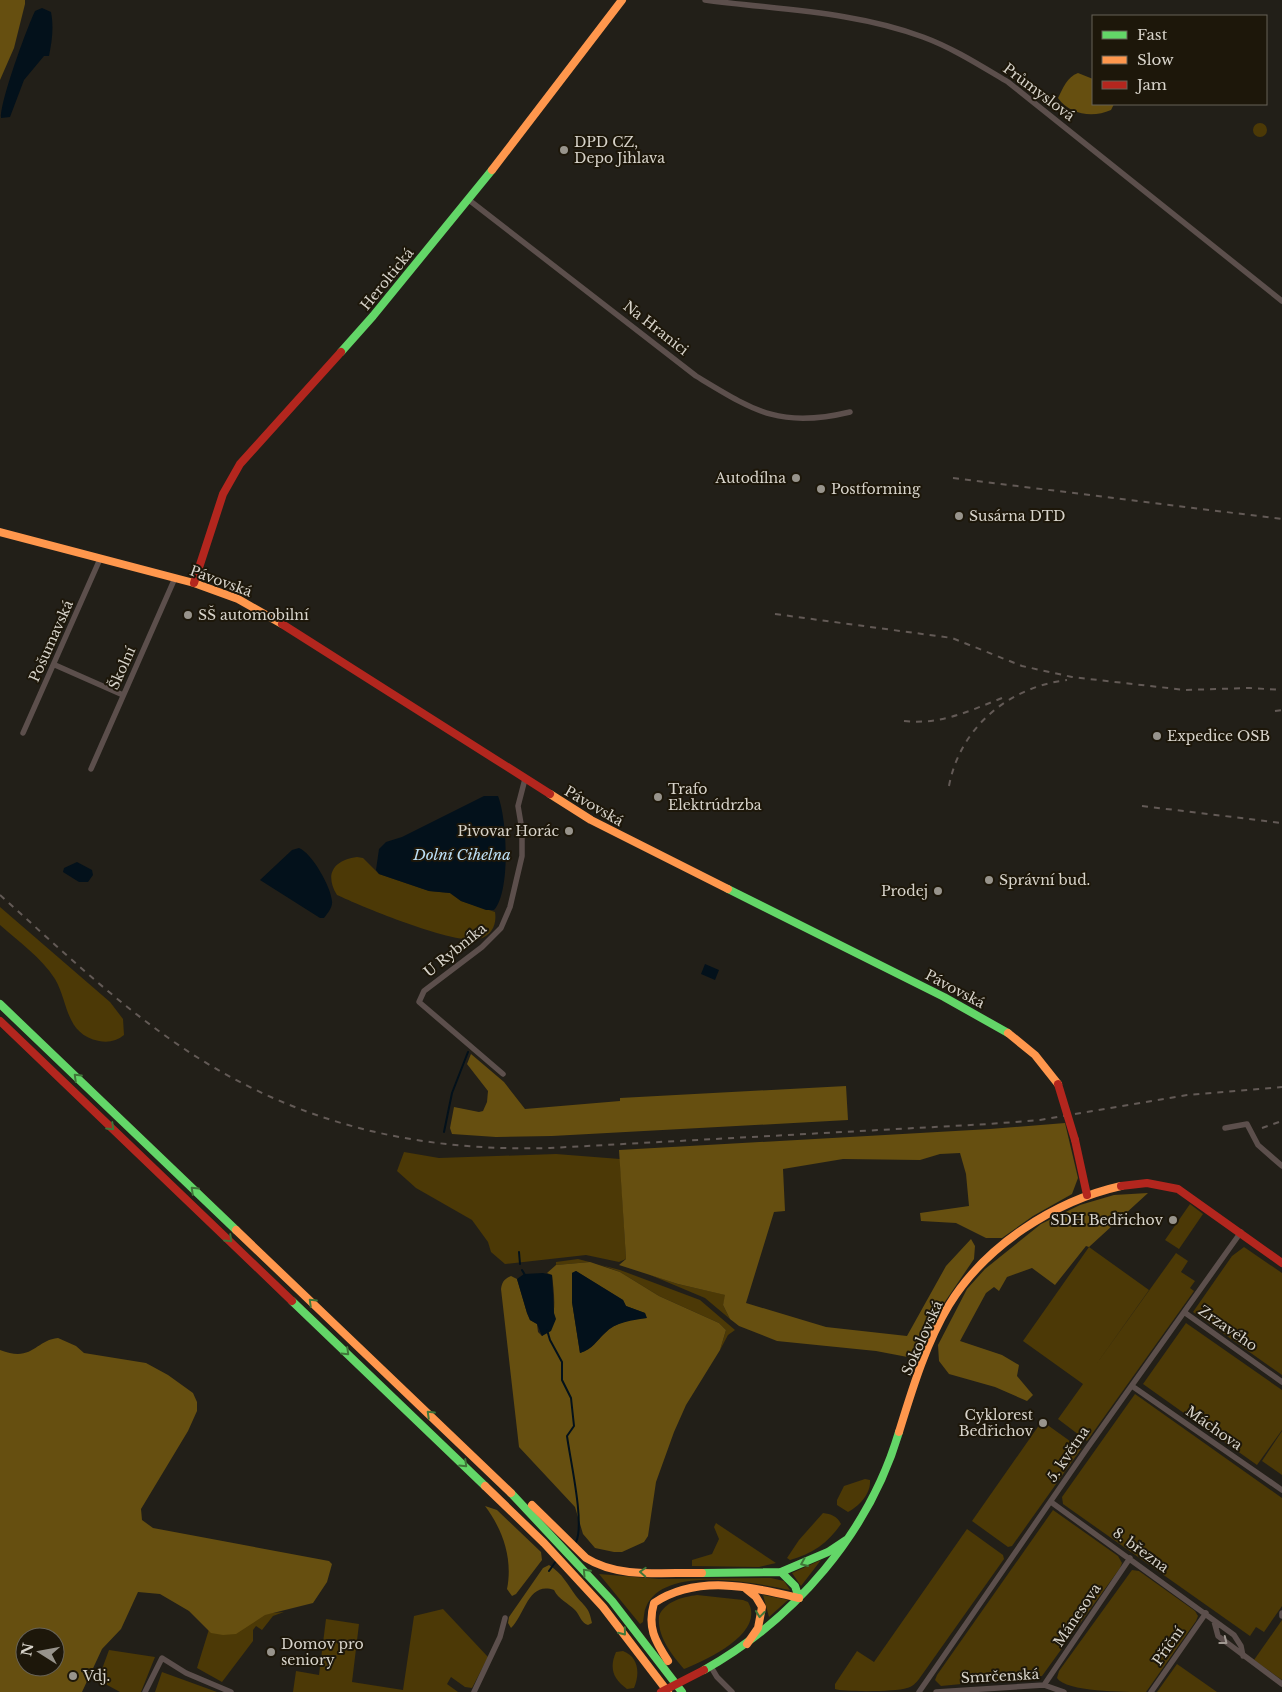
<svg xmlns="http://www.w3.org/2000/svg" width="1282" height="1692" viewBox="0 0 1282 1692" font-family="'Libre Baskerville',serif">
<style>
.green{fill:#4c3906}
.forest{fill:#664f10;fill-rule:evenodd}
.water{fill:#03111b}
.lines{fill:none;stroke-linecap:round;stroke-linejoin:round}
.stream{stroke:#03111b;stroke-width:2}
.street{stroke:#5c4f4c;stroke-width:5.5}
.fast{stroke:#63d668;stroke-width:8}
.slow{stroke:#ff974d;stroke-width:8}
.jam{stroke:#b3261e;stroke-width:8}
.rail{stroke:#635a56;stroke-width:2;stroke-dasharray:6 6;stroke-linecap:butt}
.jam-bridge{stroke:#b3261e;stroke-width:8}
.oneway{stroke:#407639}
.oneway2{stroke:#a09891}
.poi-dot{fill:#98948c;stroke:#1d170a;stroke-width:2}
.labels{text-anchor:middle;dominant-baseline:central;stroke-width:4;stroke-linejoin:round;paint-order:stroke}
.street-label{font-size:14px;fill:#d7d3ca;stroke:#1d170a}
.poi-label{font-size:14px;fill:#d7d3ca;stroke:#1d170a;text-anchor:start}
.water-label{font-size:15px;font-style:italic;fill:#bde0f6;stroke:#1d170a}
</style>
<rect width="100%" height="100%" fill="#221f18"/>
<path class="green" d="M1253 130a7 7 0 1 1 14 0a7 7 0 1 1-14 0Z
M357,857L363,858L379,874L429,891L450,893L461,901L495,912C497,924 492,936 479,939C454,945 363,907 337,895C324,874 334,860 357,857Z
M0,907L110,1002L123,1019L124,1035C117,1041 108,1043 99,1041C65,1034 69,1003 55,979C41,957 19,942 0,925Z
M404,1152L439,1158L556,1154L620,1159L626,1259L619,1262L586,1255L505,1264L491,1252L488,1242L472,1220L416,1188L397,1171Z
M1190,1204L1203,1214L1179,1249L1165,1240Z
M1089,1247L1149,1290L1095,1366L1176,1253L1188,1261L1181,1272L1195,1281L1190,1288L1194,1291L1087,1441L1058,1419L1083,1384L1023,1341Z
M1244,1247L1282,1273V1375L1193,1312L1232,1256Z
M578,1259L620,1270L700,1300L735,1330L728,1335L720,1350L726,1330L719,1323L659,1296L620,1272L604,1266L590,1262L556,1265V1262Z
M648,1274L678,1284L726,1295L723,1305L730,1319L705,1298Z
M1186,1323L1282,1390V1430L1257,1465L1143,1384Z
M1135,1394L1282,1498V1606L1264,1632L1256,1627L1250,1636L1063,1504L1062,1497Z
M1042,1421L1081,1449L1012,1546L1008,1547L972,1521Z
M1282,1431V1475L1262,1461Z
M865,1479L870,1480C871,1494 859,1506 848,1512L837,1505V1500L844,1486Z
M1053,1510L1118,1556L1122,1563L1120,1568L1042,1676L941,1686L935,1680L937,1675Z
M823,1513C831,1514 837,1516 841,1524C828,1543 812,1554 790,1560L787,1558L799,1540Z
M716,1523L776,1563L759,1567L692,1566V1560L712,1554L719,1539L714,1527Z
M967,1529L1003,1555L1004,1559L919,1679C916,1683 912,1687 907,1688C896,1692 843,1692 835,1689V1684L857,1651L874,1662Z
M821,1560L801,1586L792,1573Z
M1132,1570L1139,1571L1195,1611L1198,1616L1196,1621L1146,1692C1124,1692 1066,1692 1057,1678L1059,1671Z
M599,1574L659,1579L771,1578L784,1581L790,1590C756,1583 664,1564 646,1607C644,1611 644,1617 643,1622L640,1624Z
M697,1595L743,1600L748,1602C766,1633 706,1660 684,1669C671,1654 657,1636 659,1616C665,1601 683,1597 697,1595Z
M763,1595L788,1600L769,1617Z
M443,1609L488,1657L472,1688L465,1687L451,1677L447,1684L458,1692H293L296,1671L319,1675L326,1619L359,1624L352,1682L403,1690L414,1616Z
M215,1610L248,1615L284,1612L273,1616L262,1630L256,1626L253,1630V1641L222,1682L197,1668Z
M1282,1620V1680L1254,1660Z
M109,1650L155,1657L141,1692H120L98,1680Z
M623,1651C639,1657 640,1674 634,1688L627,1689C613,1679 609,1668 616,1652Z
M1177,1664L1217,1692H1157Z
M162,1672L217,1692H155Z"/>
<path class="forest" d="M0,0H25V4L14,48L0,80Z
M1078,73L1093,79V104H1114L1111,110C1093,118 1070,115 1058,98C1063,88 1067,77 1078,73Z
M471,1054L504,1082L525,1109L620,1101V1098L846,1086L848,1120L552,1136L496,1137L452,1134L450,1128L454,1107L479,1112L483,1111L487,1102L488,1091L467,1064Z
M1065,1123L1078,1178L1072,1194L1033,1216L1002,1238H986L956,1223L921,1221L920,1213L969,1206L966,1174L960,1153L940,1154L920,1160L843,1159L783,1169L785,1211L774,1212L746,1303L826,1327L907,1336L946,1266L971,1239L975,1246L974,1259L940,1309L918,1359L876,1351L777,1341L739,1326L730,1319L723,1305L725,1295L678,1284L619,1265L626,1259L619,1150L990,1129Z
M1148,1193L1089,1247L1086,1246L1055,1285L1032,1268L1007,1277L999,1291L994,1287L986,1293L960,1341L1002,1355L1019,1365L1017,1376L1033,1395L1027,1401L995,1387L949,1374L939,1361L938,1345L967,1289L985,1269L1041,1224L1080,1205L1114,1195Z
M590,1262L620,1272L659,1296L719,1323L726,1330L720,1350L686,1405L674,1432L656,1482L648,1536L644,1542L622,1552H614L595,1548L583,1534L575,1507L519,1447L501,1289C502,1282 504,1279 511,1276L517,1279L527,1313L530,1320L537,1324L538,1332L542,1336C559,1323 554,1293 552,1275L547,1273L556,1265ZM576,1271L623,1300L626,1306L645,1313L646,1318C632,1319 615,1322 605,1333C596,1341 593,1349 580,1353L572,1302V1273Z
M58,1338L76,1346L84,1353L146,1363L168,1375L193,1393L197,1402V1411L188,1431L141,1509L142,1520L153,1528L329,1561L332,1564L327,1582L313,1603L265,1615L236,1634L223,1635L211,1633L189,1611L160,1594L138,1592L121,1629L102,1649L82,1692H0V1350C33,1363 35,1340 58,1338ZM25,1637H55V1667H25Z
M485,1506L497,1510L541,1552L542,1560L516,1594L512,1596L507,1589C513,1559 503,1530 485,1506Z
M549,1565C563,1574 567,1584 576,1596C585,1607 589,1607 592,1623L588,1625C581,1623 580,1615 575,1610C567,1602 559,1600 554,1590C528,1581 525,1615 511,1628L508,1623L509,1617L543,1568Z"/>
<path class="water" d="M42,8L51,12C54,27 52,41 49,56H44L24,80L10,117L1,118C0,102 26,30 35,11Z
M484,796H498C507,818 511,891 494,910H486L461,901L450,893L429,891L379,874L376,870L379,849L386,842L402,837Z
M299,848C312,853 331,887 332,901C333,907 328,913 324,918H320L260,880L292,850Z
M77,862L92,870L93,875L88,882H79L63,872L64,868Z
M705,964L719,970L715,980L701,974Z
M576,1271L623,1300L626,1306L645,1313L647,1318C633,1320 615,1322 605,1333C596,1341 593,1349 580,1353L572,1302V1273Z
M543,1273L552,1275L554,1313L556,1319L551,1331L542,1336L537,1324L530,1320L527,1313L517,1279L524,1274Z"/>
<g class="lines">
<path class="stream" d="M444,1132L452,1093L468,1052
M519,1252L520,1264
M522,1270L525,1275
M547,1330L550,1340L562,1362V1380L571,1398L574,1426L567,1436C570,1459 585,1524 576,1542
M549,1571L556,1561"/>
<path class="street" d="M705,0C779,10 853,11 923,37C953,48 981,66 1008,82L1282,301
M469,200L696,376C754,411 780,429 850,412
M55,665L123,695
M23,733L100,559
M91,769L175,578
M503,1074L419,1002L424,991L482,947L501,928L510,907L522,856V830L518,806L525,779
M1225,1128L1247,1124L1258,1145L1282,1166
M1184,1312L1282,1382
M1132,1386L1282,1490
M1051,1502L1234,1635L1241,1646L1243,1656
M1282,1613V1616
M1214,1621L1218,1636L1282,1684
M711,1667L717,1677L732,1692
M1044,1685L1130,1558
M145,1692L162,1658L186,1673L231,1692
M474,1692L500,1637L505,1618
M919,1692L1088,1447L1241,1232
M936,1692L1044,1685L1064,1692
M1151,1692L1206,1613"/>
<path class="fast" d="M341,352L373,316L492,170
M728,889L944,997L1008,1033
M0,1004L236,1230
M292,1301L485,1486
M511,1493L612,1601L682,1692
M781,1572L795,1586L799,1598
M702,1573L781,1572L828,1552L846,1540
M704,1670C795,1619 869,1533 899,1432"/>
<path class="slow" d="M492,170L622,0
M0,532L194,583L238,599L282,624
M550,794L591,820L728,889
M1008,1033L1035,1055L1058,1084
M236,1230L511,1493
M899,1432C912,1390 926,1343 949,1305C985,1246 1054,1201 1121,1186
M485,1486L544,1543L603,1607L668,1692
M532,1505L586,1558C619,1579 665,1572 702,1573
M745,1588L756,1597L762,1607L758,1628L747,1644
M668,1661C655,1641 647,1627 654,1603C698,1574 751,1587 799,1598"/>
<path class="jam" d="M194,583L223,494L240,464L341,352
M282,624L550,794
M0,1021L292,1301
M1075,1140L1087,1195
M1121,1186L1147,1183L1178,1189L1282,1263"/>
<path class="rail" d="M953,478L1282,519
M775,614L952,638L1022,666L1072,677L1185,690L1250,688L1282,690
M1275,711L1282,710
M904,721C941,725 969,711 1002,698
M949,786C960,727 1009,687 1067,680
M1142,806L1282,823
M0,895C58,947 115,1002 180,1046C293,1123 415,1152 550,1148L989,1124L1040,1120L1187,1095L1282,1087
M1262,1128L1282,1121"/>
<path class="jam-bridge" d="M1058,1084L1075,1140
M661,1692L704,1670"/>
</g>
<defs><path id="oneway-chevron" d="M-2-3.5L2.5 0L-2 3.5" fill="none" stroke-width="1.6" stroke-linecap="round" stroke-linejoin="round" transform="scale(1.25)"/></defs>
<g class="oneway">
<use href="#oneway-chevron" transform="translate(77 1077) rotate(-136)"/>
<use href="#oneway-chevron" transform="translate(111 1127) rotate(44)"/>
<use href="#oneway-chevron" transform="translate(194 1190) rotate(-136)"/>
<use href="#oneway-chevron" transform="translate(229 1239) rotate(44)"/>
<use href="#oneway-chevron" transform="translate(312 1302) rotate(-136)"/>
<use href="#oneway-chevron" transform="translate(346 1352) rotate(44)"/>
<use href="#oneway-chevron" transform="translate(430 1414) rotate(-136)"/>
<use href="#oneway-chevron" transform="translate(464 1464) rotate(44)"/>
<use href="#oneway-chevron" transform="translate(804 1563) rotate(157)"/>
<use href="#oneway-chevron" transform="translate(586 1572) rotate(-133)"/>
<use href="#oneway-chevron" transform="translate(643 1572) rotate(-177)"/>
<use href="#oneway-chevron" transform="translate(760 1614) rotate(96)"/>
<use href="#oneway-chevron" transform="translate(623 1632) rotate(51)"/>
</g>
<use class="oneway2" href="#oneway-chevron" transform="translate(1224 1641) rotate(38)"/>
<g class="poi-dot">
<circle cx="564" cy="150" r="5"/>
<circle cx="796" cy="478" r="5"/>
<circle cx="821" cy="489" r="5"/>
<circle cx="959" cy="516" r="5"/>
<circle cx="188" cy="615" r="5"/>
<circle cx="1157" cy="736" r="5"/>
<circle cx="658" cy="797" r="5"/>
<circle cx="569" cy="831" r="5"/>
<circle cx="989" cy="880" r="5"/>
<circle cx="938" cy="891" r="5"/>
<circle cx="1173" cy="1220" r="5"/>
<circle cx="1043" cy="1423" r="5"/>
<circle cx="271" cy="1652" r="5"/>
<circle cx="73" cy="1676" r="5"/>
</g>
<g class="labels">
<g class="street-label">
<text transform="translate(1039 92) rotate(37)">Průmyslová</text>
<text transform="translate(387 279) rotate(-51)">Heroltická</text>
<text transform="translate(656 328) rotate(38)">Na Hranici</text>
<text transform="translate(221 581) rotate(20)">Pávovská</text>
<text transform="translate(51 641) rotate(-66)">Pošumavská</text>
<text transform="translate(122 668) rotate(-66)">Školní</text>
<text transform="translate(594 806) rotate(30)">Pávovská</text>
<text transform="translate(455 950) rotate(-39)">U Rybníka</text>
<text transform="translate(955 989) rotate(28)">Pávovská</text>
<text transform="translate(1228 1328) rotate(35)">Zrzavého</text>
<text transform="translate(922 1338) rotate(-66)">Sokolovská</text>
<text transform="translate(1214 1428) rotate(35)">Máchova</text>
<text transform="translate(1068 1454) rotate(-56)">5. května</text>
<text transform="translate(1141 1550) rotate(36)">8. března</text>
<text transform="translate(1077 1615) rotate(-56)">Mánesova</text>
<text transform="translate(1168 1646) rotate(-55)">Příční</text>
<text transform="translate(1000 1676) rotate(-3)">Smrčenská</text>
</g>
<g class="poi-label">
<text x="574" y="142">DPD CZ,<tspan x="574" dy="16">Depo Jihlava</tspan></text>
<text x="786" y="478" text-anchor="end">Autodílna</text>
<text x="831" y="489">Postforming</text>
<text x="969" y="516">Susárna DTD</text>
<text x="198" y="615">SŠ automobilní</text>
<text x="1167" y="736">Expedice OSB</text>
<text x="668" y="789">Trafo<tspan x="668" dy="16">Elektrúdrzba</tspan></text>
<text x="559" y="831" text-anchor="end">Pivovar Horác</text>
<text x="999" y="880">Správní bud.</text>
<text x="928" y="891" text-anchor="end">Prodej</text>
<text x="1163" y="1220" text-anchor="end">SDH Bedřichov</text>
<text x="1033" y="1415" text-anchor="end">Cyklorest<tspan x="1033" dy="16">Bedřichov</tspan></text>
<text x="281" y="1644">Domov pro<tspan x="281" dy="16">seniory</tspan></text>
<text x="83" y="1676">Vdj.</text>
</g>
<g class="water-label">
<text x="462" y="854">Dolní Cihelna</text>
</g>
</g>
<rect x="1092" y="15" width="175" height="90" fill="#1d170a" stroke="#676257"/>
<rect x="1102" y="31" width="25" height="8" fill="#63d668" stroke="#676257"/>
<text x="1137" y="40" font-size="15" fill="#d7d3ca">Fast</text>
<rect x="1102" y="56" width="25" height="8" fill="#ff974d" stroke="#676257"/>
<text x="1137" y="65" font-size="15" fill="#d7d3ca">Slow</text>
<rect x="1102" y="81" width="25" height="8" fill="#b3261e" stroke="#676257"/>
<text x="1137" y="90" font-size="15" fill="#d7d3ca">Jam</text>
<g transform="translate(40 1652) rotate(281)"><circle r="24" fill="#1d170a" stroke="#676257"/>
<path d="M0-4L9 19L0 12L-9 19Z" fill="#98948c"/>
<text y="-8" font-size="14" font-weight="bold" text-anchor="middle" fill="#d7d3ca">N</text>
</g>
</svg>
